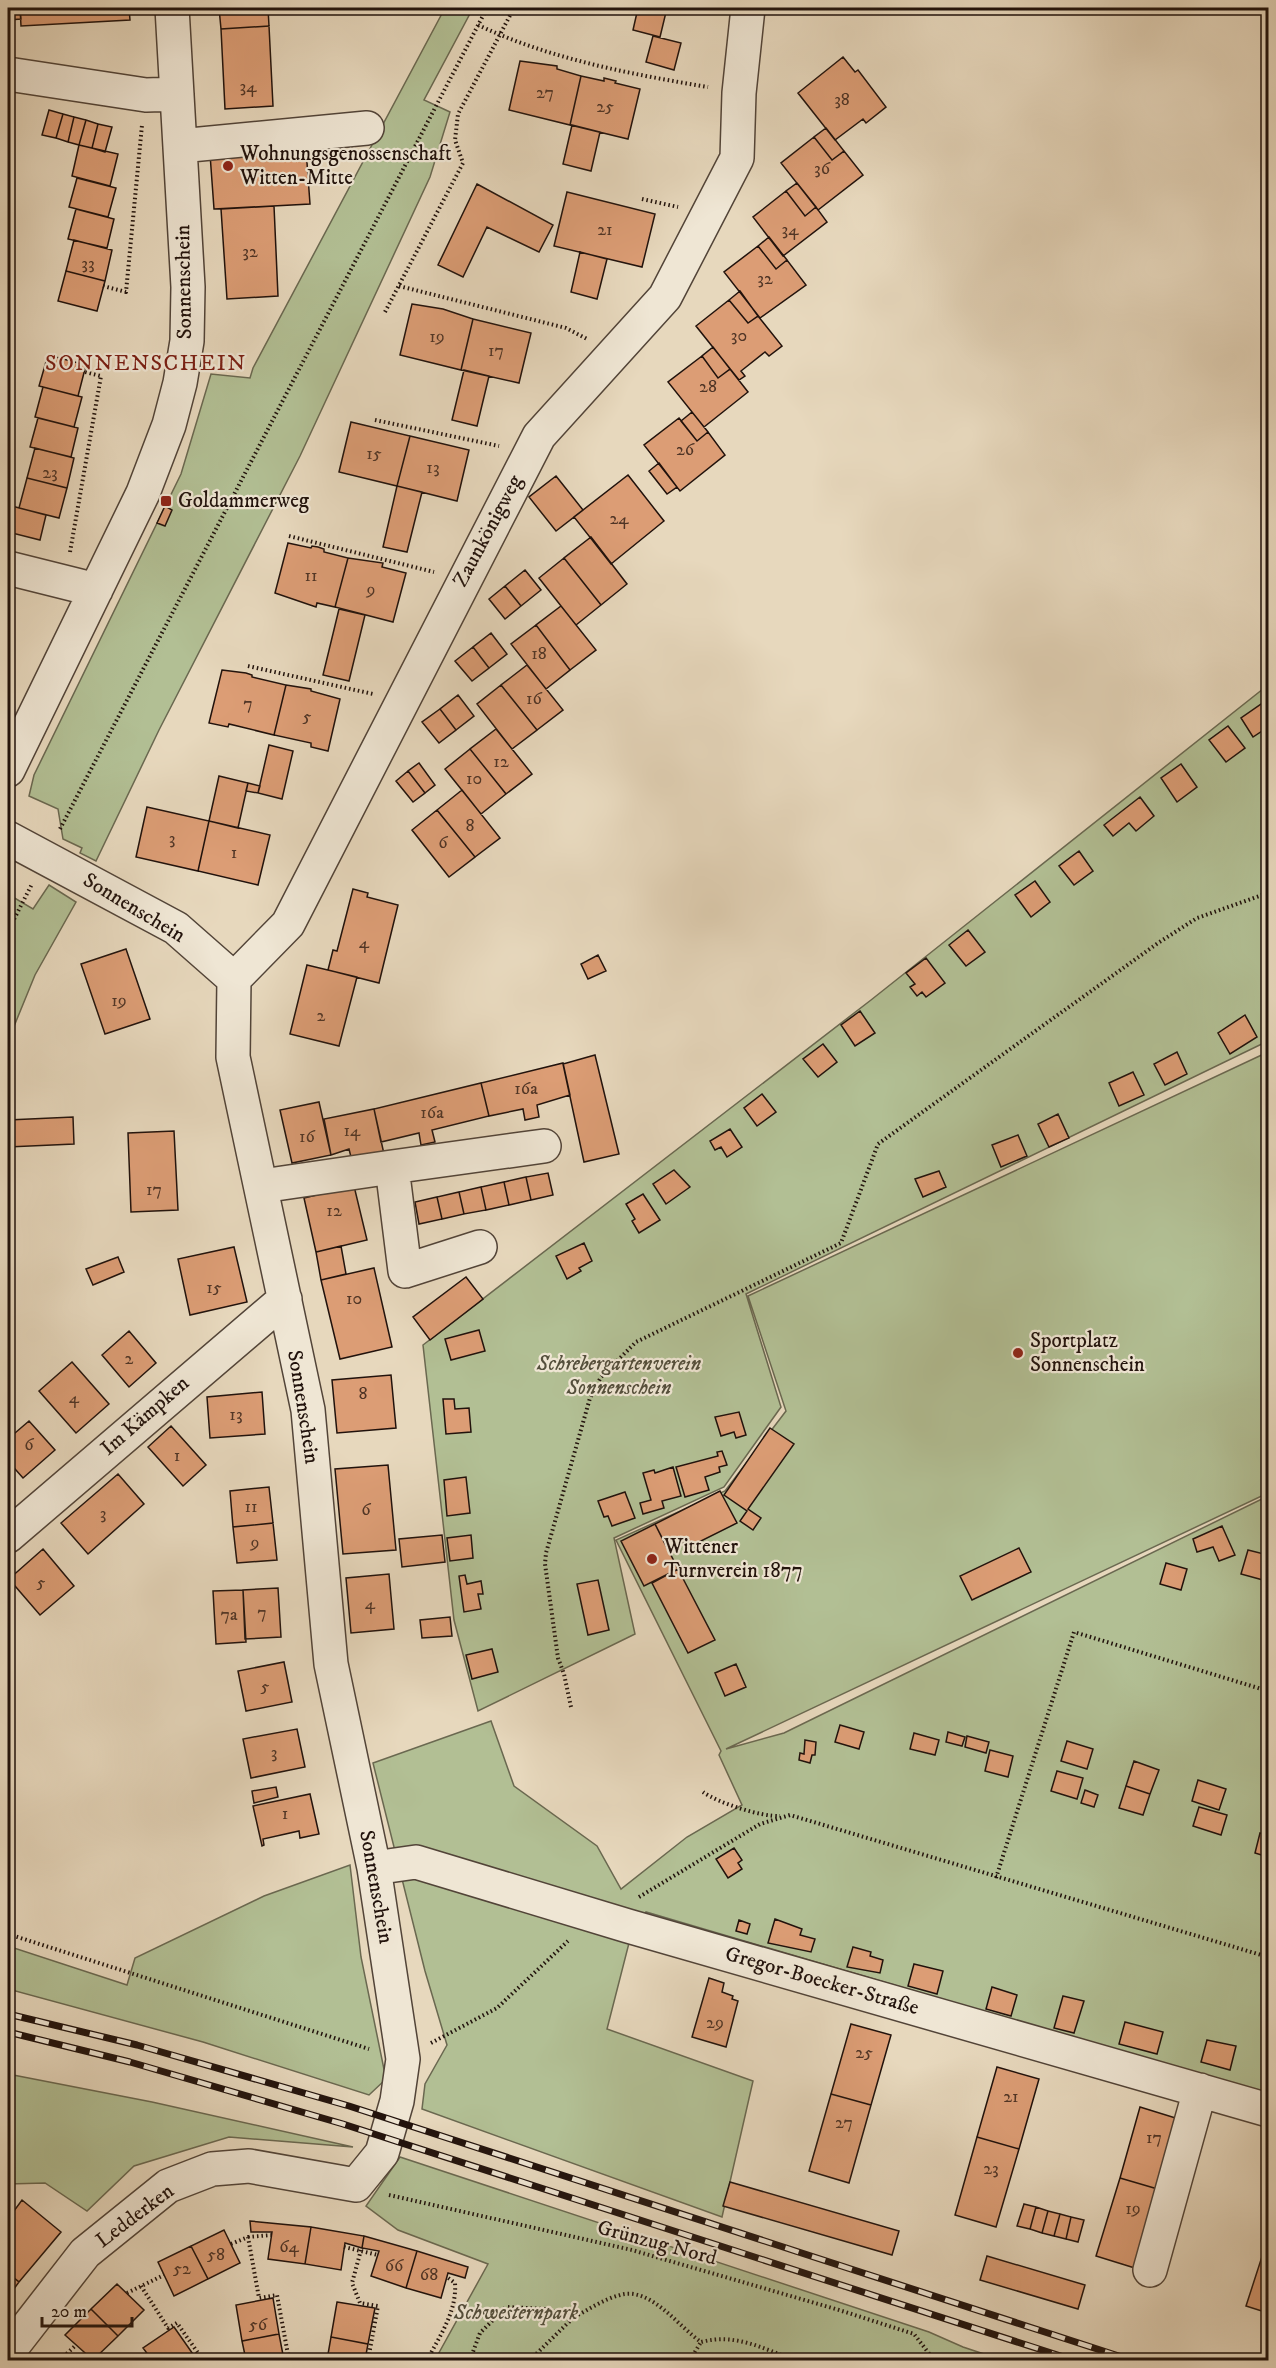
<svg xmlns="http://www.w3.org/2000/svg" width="1276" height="2368" viewBox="0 0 1276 2368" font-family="'IM FELL DW Pica',serif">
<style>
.green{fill:#b2bf94;stroke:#6a6850;stroke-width:1.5}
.building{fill:#dc9d75;stroke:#21120c;stroke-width:1.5}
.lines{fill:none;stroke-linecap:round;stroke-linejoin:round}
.minor-casing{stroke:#524438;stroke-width:36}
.path{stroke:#21120c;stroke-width:4;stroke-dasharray:1.5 3;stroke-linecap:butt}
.minor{stroke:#efe6d4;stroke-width:33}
.rail-casing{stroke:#21120c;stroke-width:7}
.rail{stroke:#efe6d4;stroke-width:4.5;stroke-dasharray:14;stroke-linecap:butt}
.poi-dot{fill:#8f2418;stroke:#efe6d4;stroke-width:2}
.labels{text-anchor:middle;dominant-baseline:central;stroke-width:4.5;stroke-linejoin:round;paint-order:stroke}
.number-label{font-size:18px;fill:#503526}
.poi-label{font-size:21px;fill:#21120c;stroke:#efe6d4;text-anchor:start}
.street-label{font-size:21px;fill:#21120c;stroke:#efe6d4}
.park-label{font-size:21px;font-style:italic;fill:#544f3c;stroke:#efe6d4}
.neighbourhood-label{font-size:22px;letter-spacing:1.5px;fill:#7a1f14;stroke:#efe6d4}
</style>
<rect width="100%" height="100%" fill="#e7d8bd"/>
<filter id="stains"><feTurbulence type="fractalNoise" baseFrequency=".00333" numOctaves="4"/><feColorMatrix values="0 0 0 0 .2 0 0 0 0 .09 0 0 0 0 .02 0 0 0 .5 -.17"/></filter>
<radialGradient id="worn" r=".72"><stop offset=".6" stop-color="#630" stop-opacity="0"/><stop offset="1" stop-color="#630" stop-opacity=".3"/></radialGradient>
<path class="green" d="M445,8H473L424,100L450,112L430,177L300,456L159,730L96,861L80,853L82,848L63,839L58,809L29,796L34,775L181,474L211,374L250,378L253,368Z
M1268,685V1041L746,1294L781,1407L724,1487L614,1538L635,1634L478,1711L454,1620L423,1345L871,1000Z
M49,885L76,902L35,975L8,1041V894L33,909Z
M1268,1052V1493L726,1749L784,1733L1268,1496V2095L646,1912L629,1943L607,2029L753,2081L722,2217L422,2109L425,2084L447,2045L425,1971L373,1763L491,1721L514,1786L597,1846L621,1889L687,1837L742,1805L719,1755L721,1751L616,1540L725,1491L786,1411L748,1296Z
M350,1865L361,1957L386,2079L369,2095L203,2042L8,1989V1946L127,1985L135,1958L264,1896Z
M8,2074L152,2102L353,2147L229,2137L134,2166L87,2211L45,2183L8,2184Z
M400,2157L929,2332L963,2347L1002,2360H435L488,2264L398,2230L366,2206Z"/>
<path class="building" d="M8,8H20L21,19L8,20Z
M20,8H129L130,20L21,26Z
M219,8H268L269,26L221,29Z
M638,8H667L660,37L633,30Z
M269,26L273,106L225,109L221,29Z
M653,36L681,43L674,70L646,62Z
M843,57L855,72L858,70L886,107L866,123L863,119L835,140L798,93Z
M520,61L557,66V69L581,76L570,125L509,110Z
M581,76L604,81V78L616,81L615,83L640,89L628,139L570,125Z
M49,110L63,114L56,138L42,135Z
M63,114L74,117L68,142L56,138Z
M74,117L86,120L79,145L68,142Z
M86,120L98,124L92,148L79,145Z
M98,124L112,127L105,152L92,148Z
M572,125L600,132L591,171L563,164Z
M826,128L844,151L832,160L814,137Z
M814,137L832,160L844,151L863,175L818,210L781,163Z
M79,145L118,154L110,186L72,176Z
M306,149L310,204L214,209L210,154Z
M77,178L116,188L108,217L69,207Z
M797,183L816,207L805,216L786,191Z
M477,184L553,225L539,252L487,227L463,277L438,265Z
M786,191L805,216L816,207L827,222L783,256L753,217Z
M567,192L655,214L642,267L554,246Z
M274,206L278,296L227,299L221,209Z
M76,209L114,219L107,248L68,239Z
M769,237L787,260L776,269L758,246Z
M74,240L112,250L105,281L66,271Z
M758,246L776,269L787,260L806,285L760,318L724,272Z
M580,252L607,259L597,299L571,292Z
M66,271L105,281L97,311L58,301Z
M740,291L758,316L748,323L729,300Z
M729,300L748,323L758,316L782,346L769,356L765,352L741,371L745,376L739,380L696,326Z
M412,304L443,309L473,319L461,370L400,355Z
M473,319L531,333L519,383L461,370Z
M713,347L730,369L718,378L702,356Z
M48,355L86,365L78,396L39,386Z
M702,356L718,378L730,369L748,392L704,427L668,382Z
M464,370L489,376L477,426L452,420Z
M43,387L82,397L74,427L35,417Z
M692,412L708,432L697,441L681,421Z
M38,418L78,428L71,457L30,447Z
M679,418L697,441L708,432L725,455L680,491L644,445Z
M351,422L410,436L397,486L339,472Z
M410,436L469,450L457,501L397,486Z
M35,448L74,458L67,488L27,478Z
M659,463L677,487L667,494L649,471Z
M628,475L664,521L611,564L574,517Z
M556,476L583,510L556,531L529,497Z
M27,478L67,488L59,518L19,508Z
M397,486L422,492L407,552L383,547Z
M8,505L46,515L40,540L8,532Z
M165,506L172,510L165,526L157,523Z
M591,537L627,584L601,605L564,558Z
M288,543L311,548L312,546L318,547L324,549V552L348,558L335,607L317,603L316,607L275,593Z
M348,558L383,563L382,567L406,573L393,622L335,607Z
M564,558L601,605L576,625L539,578Z
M525,570L541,590L521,606L505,586Z
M505,586L521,606L505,619L489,599Z
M561,606L596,650L570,670L536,625Z
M339,609L365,615L349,681L323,675Z
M536,625L570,670L546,689L511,644Z
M491,633L507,654L489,668L473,647Z
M473,647L489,668L472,681L455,661Z
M527,665L563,710L537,730L501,685Z
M222,670L246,673L252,675V677L286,685L274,735L229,724L228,727L209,723Z
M286,685L311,689V691L340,699L328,751L311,747V743L274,735Z
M501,685L537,730L512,749L477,704Z
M458,695L474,716L456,730L440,709Z
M1267,700L1268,727L1253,737L1241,718Z
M440,709L456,730L439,743L422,722Z
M1228,726L1245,748L1226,762L1209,740Z
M496,729L532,774L506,794L470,749Z
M269,745L293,751L282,799L258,793Z
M470,749L506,794L481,814L445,769Z
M419,763L435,785L425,793L408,771Z
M1181,764L1197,787L1177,802L1161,778Z
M408,771L425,793L413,802L396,781Z
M219,776L248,783L238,828L209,821Z
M248,783L260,786L258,793L246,791Z
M462,790L500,838L475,857L437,810Z
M1140,797L1154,816L1136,831L1129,823L1113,836L1104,825Z
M147,807L209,821L198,871L136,857Z
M437,810L475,857L449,877L412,830Z
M209,821L270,835L258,885L198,871Z
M1079,851L1093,871L1074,885L1059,866Z
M1035,881L1050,902L1031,917L1015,895Z
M353,889L368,893L367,897L398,905L379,983L328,970L333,950L337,951Z
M968,930L985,952L966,966L949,945Z
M126,949L150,1019L105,1034L81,964Z
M598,955L606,971L588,979L581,964Z
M926,958L945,983L926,997L922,992L917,996L910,987L915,984L906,973Z
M307,965L357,977L339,1046L290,1034Z
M860,1011L875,1033L855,1046L841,1025Z
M1245,1015L1257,1037L1230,1054L1218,1033Z
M823,1044L837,1062L818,1077L803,1059Z
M1177,1052L1187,1074L1165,1085L1154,1064Z
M595,1055L619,1154L584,1162L563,1064Z
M563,1063L570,1095L537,1105L539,1117L525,1120L523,1109L489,1116L481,1083Z
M1133,1072L1144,1095L1119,1106L1109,1083Z
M481,1083L489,1116L432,1130L435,1142L421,1145L419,1133L381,1142L374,1109Z
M762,1094L776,1112L757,1126L744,1108Z
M319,1102L331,1155L292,1163L280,1110Z
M374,1109L384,1154L352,1161L349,1149L331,1155L324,1119Z
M1058,1114L1069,1138L1049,1147L1038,1124Z
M73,1117L74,1144L8,1147V1120Z
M730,1129L742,1147L727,1157L721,1147L715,1150L710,1141Z
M174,1131L178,1210L131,1212L128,1133Z
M1018,1135L1027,1156L1001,1167L992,1145Z
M674,1170L690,1187L666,1204L653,1184Z
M939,1171L946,1187L923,1197L915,1179Z
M548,1173L553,1195L531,1200L526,1177Z
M526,1177L531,1200L509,1205L504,1182Z
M504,1182L509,1205L486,1210L481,1187Z
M354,1186L367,1240L316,1252L304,1198Z
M481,1187L486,1210L464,1214L459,1192Z
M459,1192L464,1214L442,1219L437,1197Z
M643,1194L660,1220L639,1233L632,1221L635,1219L626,1204Z
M437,1197L442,1219L419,1224L415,1202Z
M584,1243L592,1261L579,1268L581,1271L567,1279L556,1256Z
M341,1246L346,1274L321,1280L316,1252Z
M234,1247L247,1302L190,1315L178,1259Z
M118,1257L124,1272L93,1285L86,1269Z
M374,1268L392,1347L340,1359L321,1280Z
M466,1277L483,1299L430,1340L413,1317Z
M479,1330L485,1351L451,1360L445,1339Z
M129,1331L156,1363L129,1387L102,1355Z
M72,1362L109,1404L76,1433L39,1391Z
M391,1375L396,1428L337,1433L332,1380Z
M262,1392L265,1434L210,1438L207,1397Z
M443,1399H454L455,1409L469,1408L471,1432L446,1434Z
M739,1412L746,1435L736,1438L734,1432L721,1436L715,1417Z
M29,1421L55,1450L23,1478L8,1461V1439Z
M171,1426L206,1465L183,1486L148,1447Z
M770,1428L794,1444L748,1509L761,1518L753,1530L740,1521L747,1511L724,1495Z
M722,1451L727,1465L719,1467L720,1472L705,1477L709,1490L685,1497L676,1467L718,1456L717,1452Z
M388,1465L396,1550L343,1554L335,1469Z
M673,1467L681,1496L662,1501L664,1508L643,1514L640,1503L651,1500L643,1473L654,1470L655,1473Z
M118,1474L144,1504L88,1554L61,1523Z
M466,1477L470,1513L447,1516L444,1480Z
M269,1487L273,1523L233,1527L230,1491Z
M720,1491L737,1523L689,1547L686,1541L668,1550L655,1524Z
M625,1492L635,1518L612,1526L608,1516L604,1517L598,1501Z
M273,1523L277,1560L237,1563L233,1527Z
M655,1524L678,1569L644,1586L621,1541Z
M1222,1526L1235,1555L1219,1561L1213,1547L1197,1552L1193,1539Z
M442,1535L445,1562L402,1567L399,1539Z
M471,1535L473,1558L450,1561L447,1538Z
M1019,1548L1031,1572L972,1600L960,1576Z
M43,1549L74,1586L40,1615L9,1579Z
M1248,1550L1268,1555L1263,1580L1241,1574Z
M1166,1563L1187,1569L1181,1590L1160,1584Z
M678,1569L715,1640L688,1653L652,1583Z
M389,1574L394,1629L351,1633L346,1578Z
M465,1575L467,1584L481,1581L483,1594H478L481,1609L464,1612L459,1576Z
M598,1580L609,1630L588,1635L577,1584Z
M278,1588L281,1637L245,1639L243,1590Z
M243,1590L246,1642L216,1644L213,1591Z
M450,1617L452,1636L422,1638L420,1620Z
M492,1649L498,1672L472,1679L466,1655Z
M284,1662L292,1702L246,1711L238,1671Z
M736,1664L746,1687L725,1696L715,1673Z
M840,1725L864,1732L859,1749L835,1742Z
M297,1729L305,1767L251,1778L243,1739Z
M948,1732L965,1737L962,1746L946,1742Z
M914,1733L939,1740L935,1755L910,1749Z
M967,1736L989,1742L986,1753L965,1747Z
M805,1740L816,1742L815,1755H812L810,1763L799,1760L800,1753L804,1754Z
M1067,1741L1093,1749L1087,1769L1061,1761Z
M990,1750L1013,1756L1008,1777L985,1771Z
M1134,1761L1159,1770L1150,1794L1126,1786Z
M1057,1771L1083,1778L1077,1799L1051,1791Z
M1198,1780L1226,1789L1219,1810L1192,1801Z
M1126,1786L1150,1794L1143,1815L1119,1808Z
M276,1787L278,1797L254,1803L252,1791Z
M1085,1790L1098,1795L1094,1807L1081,1803Z
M310,1794L319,1834L300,1838L299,1831L263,1839L264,1845L262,1846L253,1806Z
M1199,1807L1227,1815L1221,1835L1193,1826Z
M1260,1833L1268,1835V1857L1255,1853Z
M734,1848L742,1860L738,1863L742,1869L728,1878L716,1859Z
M775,1919L802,1929L800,1935L815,1939L811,1952L768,1943Z
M739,1920L750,1924L747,1934L736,1931Z
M853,1947L871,1952L870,1956L883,1960L880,1973L847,1967Z
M914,1964L943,1971L937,1994L908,1986Z
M709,1978L724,1983L722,1992L733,1996L732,1999L738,2001L726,2047L692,2037Z
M992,1987L1017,1995L1011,2016L986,2009Z
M1063,1996L1084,2001L1074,2033L1054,2028Z
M1125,2022L1163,2032L1157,2054L1119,2044Z
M851,2024L891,2035L871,2105L831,2094Z
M1207,2040L1236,2046L1230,2070L1201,2062Z
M997,2067L1039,2079L1019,2149L977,2137Z
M831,2094L871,2105L849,2183L809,2171Z
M1140,2107L1182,2120L1161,2190L1120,2178Z
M977,2137L1019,2149L996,2227L955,2215Z
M1120,2178L1161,2190L1138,2269L1096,2256Z
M730,2182L899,2231L892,2255L723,2206Z
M22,2200L61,2232L19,2282L8,2273V2219Z
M1024,2204L1036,2207L1030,2229L1017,2226Z
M1036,2207L1048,2211L1042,2233L1030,2229Z
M1048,2211L1060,2214L1054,2236L1042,2233Z
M1060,2214L1071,2217L1066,2239L1054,2236Z
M1071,2217L1084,2220L1078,2242L1066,2239Z
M250,2221L311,2227L305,2264L268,2259L272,2232H251Z
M311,2227L364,2236L362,2248L345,2243L341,2270L305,2264Z
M224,2230L240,2263L208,2279L191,2246Z
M364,2236L417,2251L406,2288L371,2276L379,2251L362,2248Z
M1268,2238V2313L1246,2306Z
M191,2246L208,2279L174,2296L158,2262Z
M417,2251L468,2267L465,2278L448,2273L441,2298L406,2288Z
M987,2256L1085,2285L1078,2309L980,2280Z
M8,2273L19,2282L8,2297Z
M117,2284L144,2310L118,2336L91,2309Z
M273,2298L279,2334L242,2341L236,2305Z
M337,2302L375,2308L368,2344L331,2337Z
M91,2309L118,2336L93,2360L65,2335Z
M174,2327L195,2357L189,2360H152L143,2348Z
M1268,2333V2360H1265L1260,2359Z
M279,2334L284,2360H246L242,2341Z
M331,2337L368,2344L365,2360H327Z"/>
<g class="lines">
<g class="minor-casing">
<path id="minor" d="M8,74L146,95L177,94
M180,146L367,128
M8,568L96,590
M8,770L143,493L169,425L180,383L187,341L188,287L172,8
M8,838L176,928L234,979L233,1057L308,1410L331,1664L374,1868L403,2059L397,2101L382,2153L356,2185L249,2166L212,2169L168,2186L85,2253L8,2352
M234,979L288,924L539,436L665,297L737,158L739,93L748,8
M392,1167L544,1146
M262,1186L392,1167L405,1271L480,1247
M8,1536L285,1299
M374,1868L416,1862L628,1926L1268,2110
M1150,2270L1200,2090"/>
</g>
<path class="path" d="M478,25C550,59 630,74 708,87
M642,199L678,207
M103,286L126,292L142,125
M399,286L566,328L587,339
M385,312L463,163L455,140L458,114L514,8
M375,420L499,446
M289,536L434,572
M70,552L101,376L85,372
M248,666L373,694
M60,829L487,8
M8,931L32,884
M571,1707L564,1674L558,1658L545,1564L546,1553L590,1398L601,1377L636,1342L841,1243L878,1144L1158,943L1197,918L1268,893
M703,1792C718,1803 762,1817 780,1816
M996,1878L1074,1632L1268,1691
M639,1897L760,1824L790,1815L1268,1957
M8,1934L369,2049
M431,2043L497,2008L568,1941
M389,2195L632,2250L839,2310L914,2334L934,2360
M248,2237L272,2235
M231,2244L248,2237L259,2298L277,2295L289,2360
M344,2247L378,2255
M361,2250L352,2283L360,2303L378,2306L368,2360
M141,2286L168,2328L177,2323L203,2360
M127,2293L164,2275
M60,2360L76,2345
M427,2360C440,2336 457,2311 455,2283L447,2277
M470,2360L480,2333L506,2307L545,2309L574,2317C588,2310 604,2299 620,2295C650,2286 678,2326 701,2342C735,2333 762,2348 794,2360
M530,2360L574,2317
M690,2360L701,2342"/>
<use href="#minor" class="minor"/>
<g class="rail-casing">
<path id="rail" d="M8,2014L137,2045L349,2106L1131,2360
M8,2032L130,2062L343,2124L1073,2360"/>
</g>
<use href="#rail" class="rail"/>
</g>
<g class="poi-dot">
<circle cx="228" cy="166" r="6"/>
<rect x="160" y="495" width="12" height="12" rx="3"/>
<circle cx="1018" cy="1353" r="6"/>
<circle cx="652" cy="1559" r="6"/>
</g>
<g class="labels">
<g class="number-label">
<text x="248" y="87">34</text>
<text x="545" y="93">27</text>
<text x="842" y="100">38</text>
<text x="605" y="107">25</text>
<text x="822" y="169">36</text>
<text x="605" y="230">21</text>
<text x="790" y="230">34</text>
<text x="250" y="252">32</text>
<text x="88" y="264">33</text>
<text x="765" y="279">32</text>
<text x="739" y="336">30</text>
<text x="437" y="337">19</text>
<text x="496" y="351">17</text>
<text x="708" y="387">28</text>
<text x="685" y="450">26</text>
<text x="374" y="454">15</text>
<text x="433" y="468">13</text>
<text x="50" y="473">23</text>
<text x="619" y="519">24</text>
<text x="311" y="576">11</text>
<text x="371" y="590">9</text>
<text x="539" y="654">18</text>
<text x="534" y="699">16</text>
<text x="248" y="704">7</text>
<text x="307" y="717">5</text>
<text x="501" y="762">12</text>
<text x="474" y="779">10</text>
<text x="470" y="826">8</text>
<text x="172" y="839">3</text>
<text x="443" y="843">6</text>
<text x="234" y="853">1</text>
<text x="364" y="943">4</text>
<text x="119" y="1001">19</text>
<text x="321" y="1016">2</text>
<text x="526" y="1089">16a</text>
<text x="432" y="1113">16a</text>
<text x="352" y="1131">14</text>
<text x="307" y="1137">16</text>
<text x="154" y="1190">17</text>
<text x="334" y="1211">12</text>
<text x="214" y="1288">15</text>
<text x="354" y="1299">10</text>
<text x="129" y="1359">2</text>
<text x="363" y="1394">8</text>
<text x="74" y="1398">4</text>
<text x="236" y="1415">13</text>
<text x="29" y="1445">6</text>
<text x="177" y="1456">1</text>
<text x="251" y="1507">11</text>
<text x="366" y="1510">6</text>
<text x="103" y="1514">3</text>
<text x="255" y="1543">9</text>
<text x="41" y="1583">5</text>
<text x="370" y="1604">4</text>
<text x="262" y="1613">7</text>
<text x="229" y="1615">7a</text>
<text x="265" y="1687">5</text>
<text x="274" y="1753">3</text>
<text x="285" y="1814">1</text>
<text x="715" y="2023">29</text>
<text x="864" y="2053">25</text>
<text x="1011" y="2097">21</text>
<text x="844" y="2123">27</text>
<text x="1154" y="2138">17</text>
<text x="991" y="2169">23</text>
<text x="1133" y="2209">19</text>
<text x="289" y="2247">64</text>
<text x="216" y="2255">58</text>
<text x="394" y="2266">66</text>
<text x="182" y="2269">52</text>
<text x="429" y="2275">68</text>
<text x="258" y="2325">56</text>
</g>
<g class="poi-label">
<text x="240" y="154">Wohnungsgenossenschaft<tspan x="240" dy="24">Witten-Mitte</tspan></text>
<text x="178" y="501">Goldammerweg</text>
<text x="1030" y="1341">Sportplatz<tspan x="1030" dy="24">Sonnenschein</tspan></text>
<text x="664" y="1547">Wittener<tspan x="664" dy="24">Turnverein 1877</tspan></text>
</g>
<g class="street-label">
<text transform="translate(184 282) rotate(-91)">Sonnenschein</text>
<text transform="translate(488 531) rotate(-62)">Zaunkönigweg</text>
<text transform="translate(134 908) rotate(31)">Sonnenschein</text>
<text transform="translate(303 1407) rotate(81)">Sonnenschein</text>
<text transform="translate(145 1416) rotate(-41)">Im Kämpken</text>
<text transform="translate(376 1887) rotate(80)">Sonnenschein</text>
<text transform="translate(822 1981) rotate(16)">Gregor-Boecker-Straße</text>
<text transform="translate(135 2216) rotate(-37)">Ledderken</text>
<text transform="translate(657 2243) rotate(15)">Grünzug Nord</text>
</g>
<g class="park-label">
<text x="619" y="1364">Schrebergartenverein<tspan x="619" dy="24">Sonnenschein</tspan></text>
<text x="516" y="2313">Schwesternpark</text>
</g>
<g class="neighbourhood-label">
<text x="146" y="363">SONNENSCHEIN</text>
</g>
</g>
<rect width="1276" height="2368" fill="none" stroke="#e7d8bd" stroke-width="30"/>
<rect x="9" y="9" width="1258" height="2350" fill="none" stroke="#21120c" stroke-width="3"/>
<rect x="15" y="15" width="1246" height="2338" fill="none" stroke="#21120c" stroke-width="1.5"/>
<path d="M42 2317v9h90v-9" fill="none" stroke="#21120c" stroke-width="3"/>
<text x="51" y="2317" font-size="18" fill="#21120c" stroke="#efe6d4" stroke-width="4.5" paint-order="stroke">20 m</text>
<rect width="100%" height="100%" filter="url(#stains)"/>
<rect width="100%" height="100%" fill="url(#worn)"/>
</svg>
